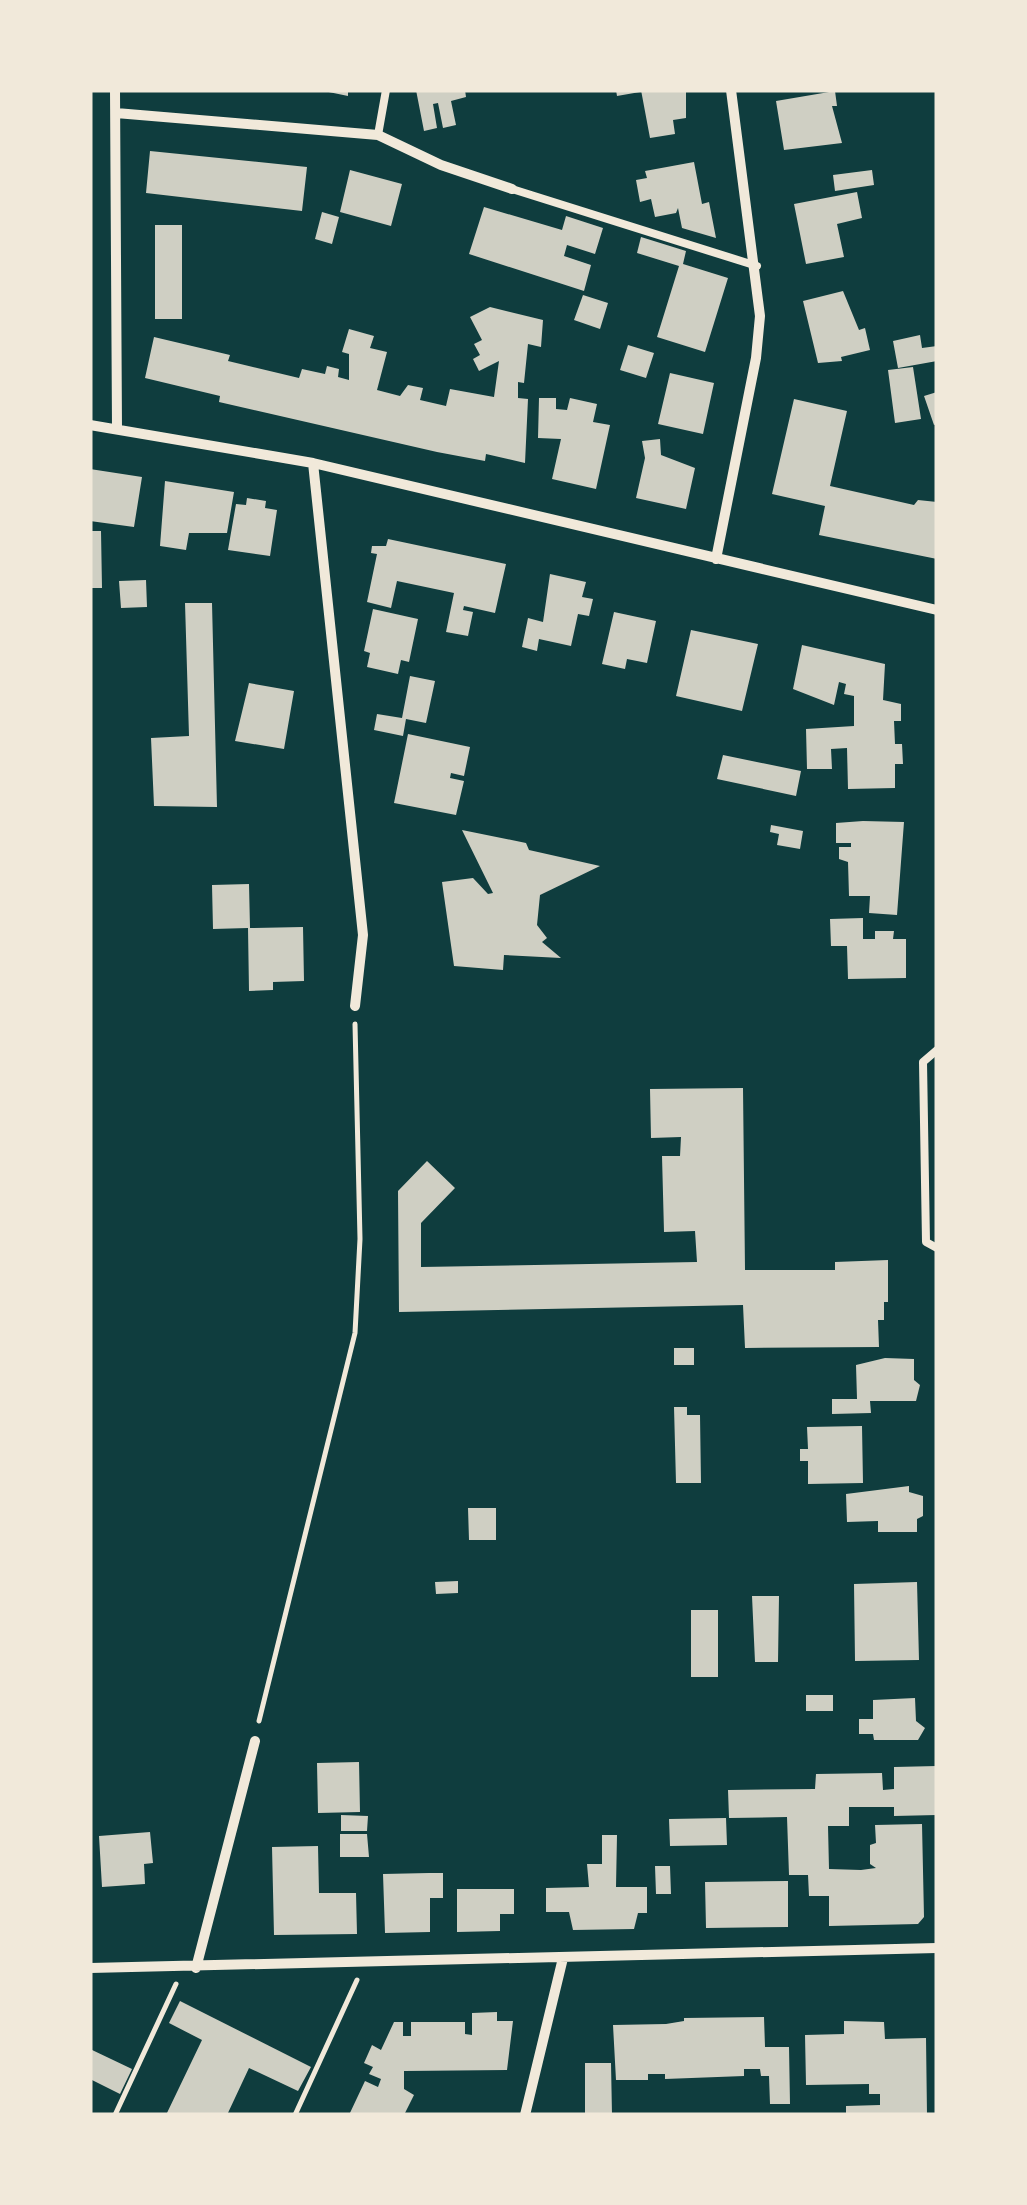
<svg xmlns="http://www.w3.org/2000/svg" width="1027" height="2205" viewBox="0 0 1027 2205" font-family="Literata,serif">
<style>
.building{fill:#cfcfc3}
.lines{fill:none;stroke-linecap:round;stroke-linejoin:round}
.path{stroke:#f1e9da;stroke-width:5}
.service{stroke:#f1e9da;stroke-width:8}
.minor{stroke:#f1e9da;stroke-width:10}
</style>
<rect width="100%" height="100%" fill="#0f3d3e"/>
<path class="building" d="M319,90H348V96Z
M416,90H465L466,97L451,101L456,125L443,128L438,103L433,104L437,128L424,131Z
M616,90H640V92L617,96Z
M641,90H686V118L673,120L675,134L650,138Z
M835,91L837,106H832L842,143L784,150L776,101Z
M150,151L307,167L302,211L146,193Z
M694,162L702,204L709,202L716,238L682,228L678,208L676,213L655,217L651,199L640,202L636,180L647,178L645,171Z
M350,170L402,184L391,226L340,212Z
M872,170L874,185L835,191L833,175Z
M857,192L862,218L837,224L844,257L806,264L794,204Z
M484,207L562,230L566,216L603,228L595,254L567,245L564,256L591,265L584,291L469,254Z
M322,212L339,217L332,244L315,239Z
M155,225H182V319H155Z
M641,237L686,251L683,264L728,278L705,352L657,337L679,266L637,253Z
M843,291L859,330L865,328L870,350L841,357L842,361L818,363L803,301Z
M583,295L608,303L600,329L574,320Z
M490,307L543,320L541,347L528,344L524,383L518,382V398L528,399L525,463L486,454L485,461L437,452L219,402L220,396L145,378L154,337L230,355L228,361L299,378L302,369L325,374L327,366L339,369L338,377L349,380V354L342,352L349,329L374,336L370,348L387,352L377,390L400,396L408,385L423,388L420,400L446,406L450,389L494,397L499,361L479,371L473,359L480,355L474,344L482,340L470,317Z
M920,335L922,348L937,346V361L898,368L893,341Z
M628,345L654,353L646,378L620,370Z
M913,367L921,419L895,423L888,370Z
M670,373L714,383L703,434L658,424Z
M937,392V424L934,425L924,396Z
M539,398H556V409L567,410L570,398L597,404L593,422L610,425L596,489L552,479L561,439L538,438Z
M794,399L847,411L830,486L914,505L918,500L937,502V559L819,535L825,506L772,494Z
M660,439L661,455L695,468L686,509L636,498L645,458L642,441Z
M90,469L142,477L134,527L90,521Z
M165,481L234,492L227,533H189L186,550L160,546Z
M247,498L266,501L265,508L277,510L270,556L228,550L236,504L246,505Z
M90,531H101L102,588H90Z
M388,539L506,564L495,613L464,606L463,610L473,612L468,636L446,632L454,593L397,581L391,608L367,602L377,554L371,553L372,546H386Z
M550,574L586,582L582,597L593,599L589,616L578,614L571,646L539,639L537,651L522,647L528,618L543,622Z
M146,580L147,607L121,608L119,581Z
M185,603H212L217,807L154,806L151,738L189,736Z
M373,609L418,619L409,662L401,660L398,674L367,667L370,653L364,651Z
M614,612L656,621L647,663L627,659L625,669L602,664Z
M691,630L758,644L742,711L676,696Z
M802,645L885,664L883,700L901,704V721H894L895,744H902L903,764H895V788L848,789L847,748L831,749L832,769H807L806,729L854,726V696L844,694L846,684L839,682L834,705L793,689Z
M410,676L435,681L426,723L406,719L403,736L374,730L377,714L402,718Z
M249,683L294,691L284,749L235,741Z
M408,734L470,747L464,776L451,773L450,778L464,781L456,815L394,803Z
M723,755L801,771L796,796L717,779Z
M863,821L904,822L897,915L869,913L870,896H849L848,862L839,859V847H851V843H836V823Z
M771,825L803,831L800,849L777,845L779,834L770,832Z
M462,830L526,843L529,850L600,866L540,895L537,925L547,938L542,942L561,958L504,955L503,970L454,966L442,882L473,878L488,894L493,893Z
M249,884L250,928L303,927L304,981L273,982V990L249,991L248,928L213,929L212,885Z
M863,918V939H875V931H894L893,939H906V978L848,979L847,946H831L830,919Z
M743,1088L745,1270H835V1262L888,1260V1302H884V1320H878L879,1347L745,1348L743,1305L399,1312L398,1191L427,1161L455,1188L421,1223V1267L697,1262L695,1231L664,1232L662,1156H680L681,1137L651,1138L650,1089Z
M674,1348H694V1365H674Z
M885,1358L914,1359V1380L920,1385L916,1401H870L871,1413L832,1414V1399H857L856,1365Z
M674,1407H687V1415H700L701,1483H676Z
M862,1426L863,1483L808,1484V1461H800V1449H808L807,1427Z
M909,1486V1492L923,1496V1516L917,1519V1532H878V1521L847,1522L846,1494Z
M468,1508H496V1540H469Z
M458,1581V1593L436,1594L435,1582Z
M917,1582L919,1660L855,1661L854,1584Z
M752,1596H779L778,1662H755Z
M691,1610H718V1677H691Z
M806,1695H833V1711H806Z
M915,1698L916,1721L925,1728L918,1740H874L873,1734H859V1719H873V1700Z
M359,1762L360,1812L318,1813L317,1763Z
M937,1766V1815L894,1816V1807H849V1826H828L829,1869L861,1870L876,1868L870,1864V1845L876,1843L875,1825L922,1824L924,1917L918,1924L829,1926V1896H809L808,1875H789L787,1817L729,1818L728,1790L815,1789L816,1774L882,1773L883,1790L894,1789V1767Z
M341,1815L368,1816L367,1831H341Z
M726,1818L727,1845L670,1846L669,1819Z
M150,1832L153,1863L144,1864L145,1884L102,1887L99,1836Z
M340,1834H367L369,1857H340Z
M602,1835H617L616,1887H647V1913H638L634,1929L573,1930L569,1912H546V1888L589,1887L587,1864H602Z
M318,1846L319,1893H356L357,1934L274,1935L272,1847Z
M655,1866H670L671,1894H656Z
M429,1873H443V1898H430V1932L385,1933L383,1874Z
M788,1881V1927L706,1928L705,1882Z
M457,1889H514V1914H500V1931L457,1932Z
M180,2001L311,2067L298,2091L249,2068L227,2115H166L202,2040L169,2023Z
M497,2012V2021H513L507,2070L404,2071V2089L414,2095L404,2115H349L365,2081L378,2087L381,2079L369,2074L373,2067L364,2063L372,2045L381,2050L394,2022H403V2036H411V2022H465V2034L472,2035V2013Z
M764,2017L765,2047H789L790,2104H770L769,2076H761L760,2069H744V2076L665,2079V2074H648V2080H616L613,2025L666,2024L684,2021V2018Z
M844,2021L884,2022L885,2039L926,2038L927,2115H846V2106L880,2105V2094H869V2084L806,2085L805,2035L844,2034Z
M90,2049L132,2069L120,2094L90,2079Z
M585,2063H611L612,2115H585Z"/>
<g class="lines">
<path class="path" d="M259,1721L355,1333L360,1239L355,1024
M115,2115L176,1984
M295,2115L357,1980"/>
<path class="service" d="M378,135L386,90
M512,189L757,266
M937,1050L923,1062L926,1242L937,1248"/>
<path class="minor" d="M115,90L117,429
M116,113L378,135L441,165L512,189
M90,425L313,463L937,610
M313,463L363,935L355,1006
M716,559L756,358L760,316L731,90
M90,1968L937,1948
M196,1968L255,1741
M525,2115L563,1958"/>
</g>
<rect width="1027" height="2205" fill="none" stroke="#f1e9da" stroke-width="185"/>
</svg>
